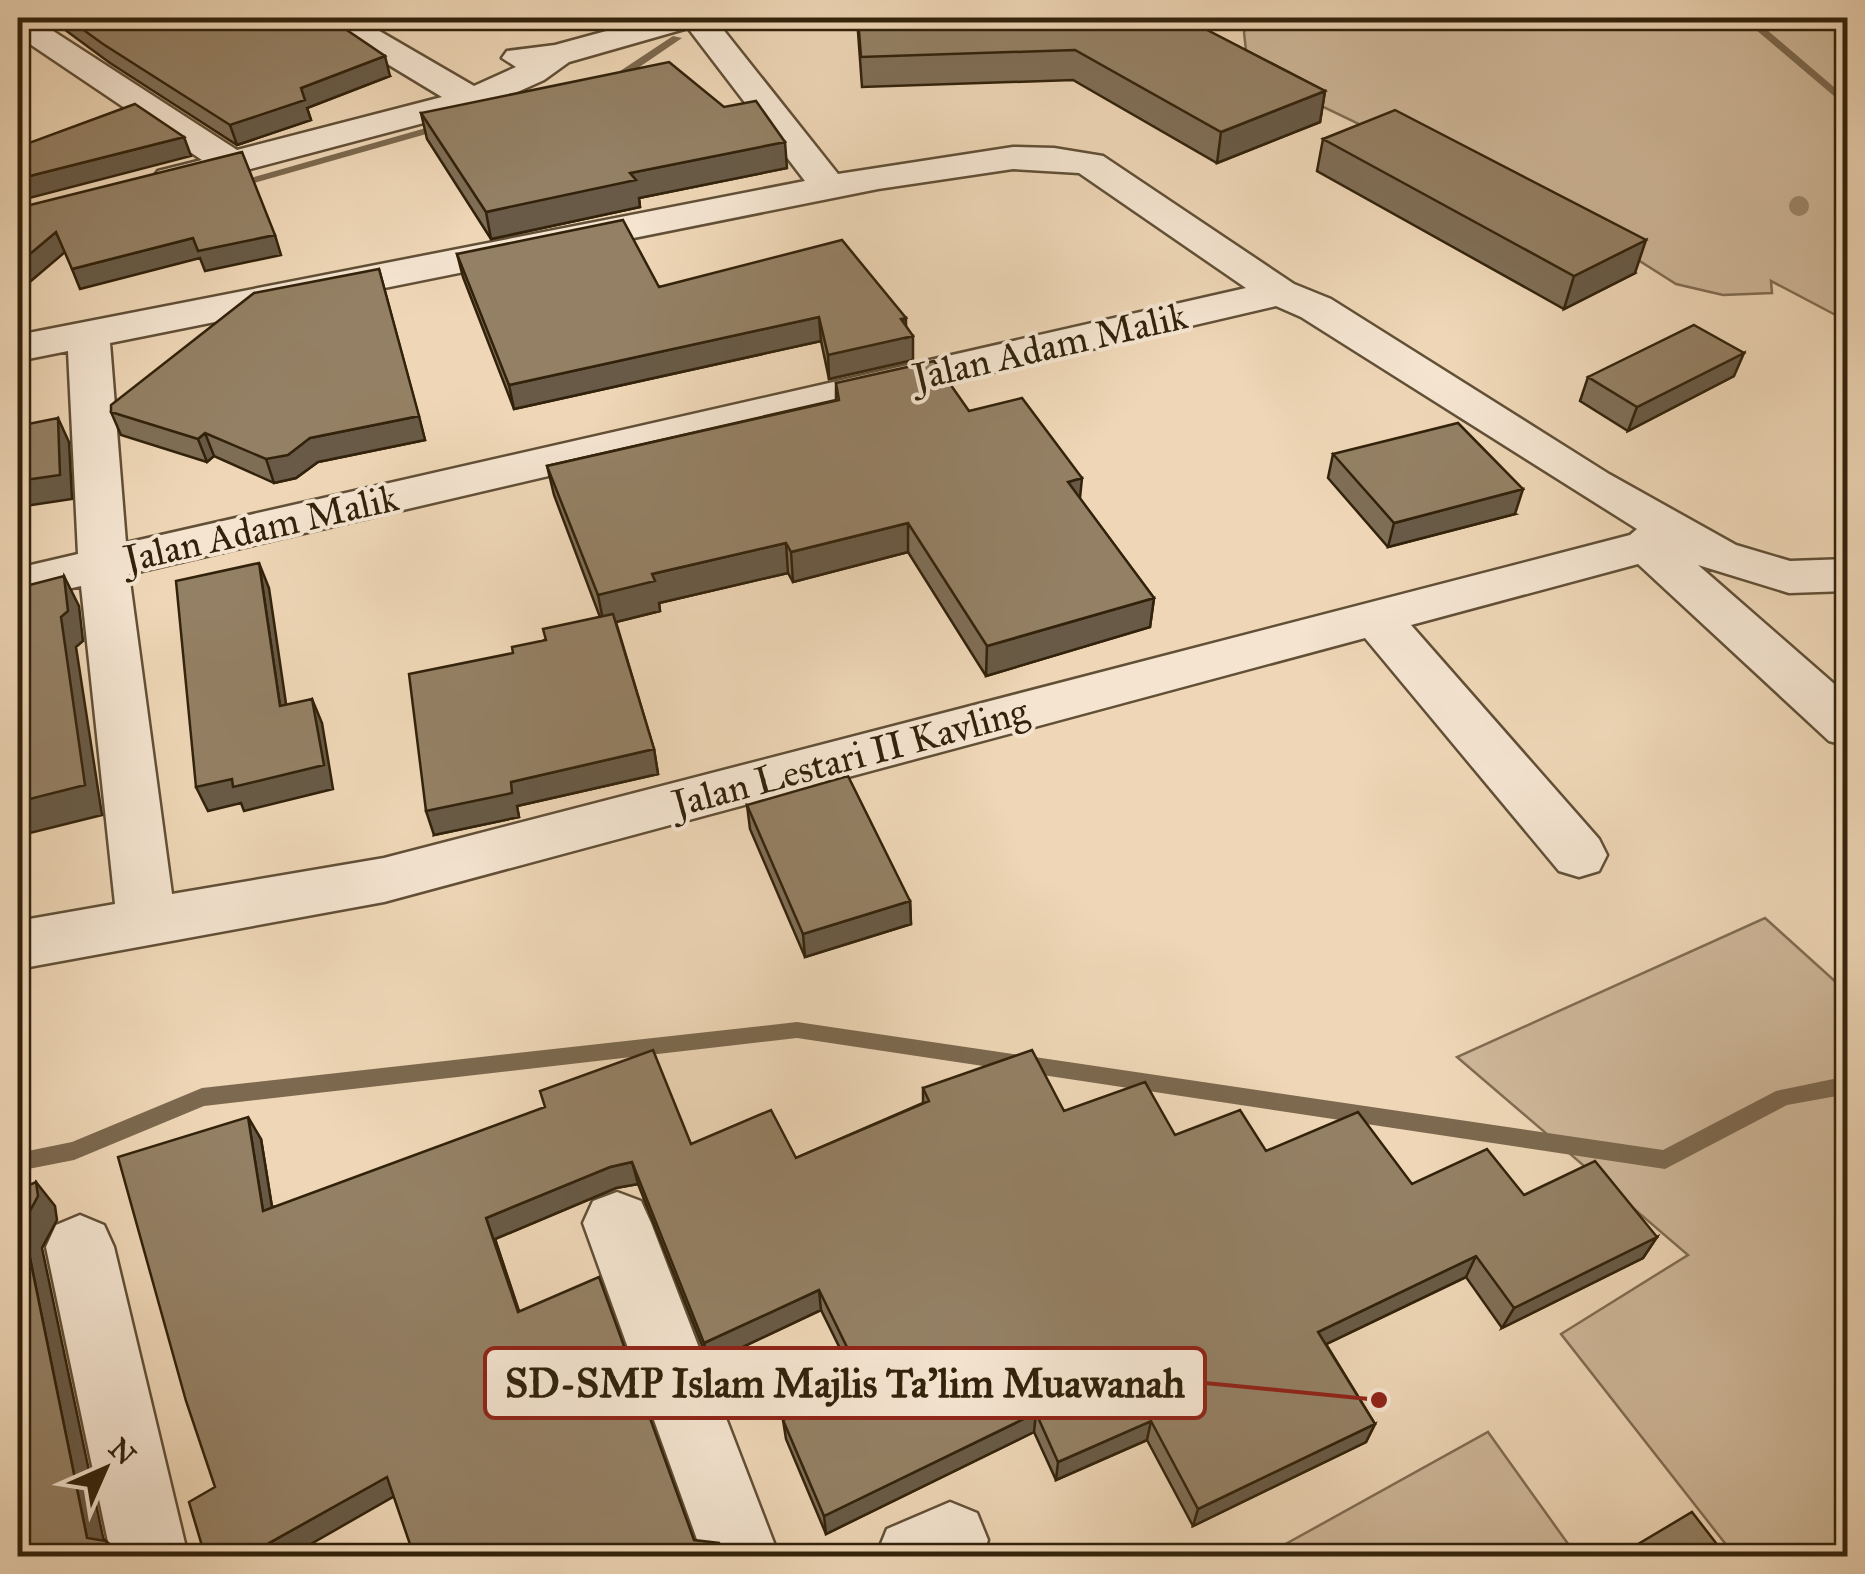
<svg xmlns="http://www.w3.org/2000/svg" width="1865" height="1574" viewBox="0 0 1865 1574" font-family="'IM FELL Great Primer',serif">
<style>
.green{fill:#ceb799;stroke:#806c52;stroke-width:2.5}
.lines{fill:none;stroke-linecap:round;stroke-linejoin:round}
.stream{fill:#7c694f;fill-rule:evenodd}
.minor-casing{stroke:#614f36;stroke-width:5}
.minor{fill:#f4e4d0;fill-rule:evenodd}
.tree{fill:#9c876b}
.wall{fill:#7f6e56;stroke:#32220b;stroke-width:2.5}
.shaded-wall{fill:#685a46;stroke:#32220b;stroke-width:2.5}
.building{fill:#948064;stroke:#32220b;stroke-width:2.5}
.labels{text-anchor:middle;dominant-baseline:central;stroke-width:8;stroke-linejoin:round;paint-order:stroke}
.street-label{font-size:38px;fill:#32220b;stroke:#f4e4d0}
.leader{fill:none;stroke:#8f2418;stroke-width:4}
.callout-dot{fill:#8f2418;stroke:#f4e4d0;stroke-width:4}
.callout{fill:#f4e4d0;stroke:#8f2418;stroke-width:4}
.callout-label{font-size:40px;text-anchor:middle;font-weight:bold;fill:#32220b}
</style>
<rect width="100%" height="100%" fill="#eed6b6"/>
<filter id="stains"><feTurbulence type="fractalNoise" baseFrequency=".002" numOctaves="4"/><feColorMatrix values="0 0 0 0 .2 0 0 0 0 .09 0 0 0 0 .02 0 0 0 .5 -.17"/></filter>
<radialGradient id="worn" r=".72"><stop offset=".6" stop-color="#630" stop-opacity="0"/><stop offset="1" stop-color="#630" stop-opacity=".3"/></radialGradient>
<path class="green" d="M1240,18H1847V321L1771,281L1772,293L1723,295L1676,284L1627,253L1315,103L1246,51L1244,32L1248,26Z
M1765,918L1847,992V1556H1735L1561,1334L1688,1255L1457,1057Z
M1488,1432L1576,1555L1264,1556Z"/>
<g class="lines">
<path class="stream" d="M733,18H751L737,22Z
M1742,18H1753L1848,99V108Z
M673,36L682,38L616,83H608V79Z
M447,122L453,125L451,127L236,188L226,185Z
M797,1022L1663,1150L1776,1091L1848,1076V1094L1787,1105L1665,1169L797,1038L204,1106L74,1160L18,1171V1153L72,1142L202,1088Z"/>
<g class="minor-casing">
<path id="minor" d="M18,18H33L237,150L442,97L323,25L319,18H357L474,86L516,67L502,58L507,51L555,45L654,18H714L838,174L1013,147L1054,148L1103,156L1294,284L1331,299L1609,474L1736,545L1790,561L1848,559V591L1789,593L1698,565L1848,696V746L1829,741L1638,564L1411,625L1599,839L1607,855L1599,871L1579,877L1559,871L1365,638L384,902L18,969V921L115,904L81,586L18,600V568L78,554L68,351L18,361V335L805,181L688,28L569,62L544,80L484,107L171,190L158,187L152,179L158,171L202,160L18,36ZM1013,169L1079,173L1246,288L126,543L110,343L878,189ZM1276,306L1301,317L1637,529L1630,535L384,858L172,894L129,574Z
M617,1192L641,1201L651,1223L779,1556H703L583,1223L593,1201Z
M80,1215L104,1225L114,1247L188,1556H111L46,1247L56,1225Z
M950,1502L977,1513L988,1540L982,1556H876L887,1529Z"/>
</g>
<use href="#minor" class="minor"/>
</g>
<circle class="tree" cx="1799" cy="206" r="10"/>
<path class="wall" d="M49,18H329L390,76L307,108L311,120L237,145L110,63Z
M857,18H1195L1193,23L1325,91L1320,122L1217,163L1073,80L862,87Z
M421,113L787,168L639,198L640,207L491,239L427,139Z
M1323,139L1635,273L1564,309L1317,171Z
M457,254L906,326L913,360L829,379L821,341L514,409L463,277Z
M379,269L425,440L318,462L296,478L274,483L214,456L207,462L121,435L111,412Z
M1734,376L1628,431L1580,401L1588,377Z
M836,383L969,411L1080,499L1154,598L1150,627L986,676L908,552L793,582L788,573L659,603L660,611L616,622L654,749L658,774L517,806L519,817L434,835L513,653L600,617L554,495L547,466L836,400Z
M1333,454L1515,514L1388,547L1328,478Z
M747,805L910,901L911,924L805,957L750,829Z
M923,1088L1064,1111L1175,1135L1266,1151L1412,1184L1524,1195L1657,1237L1643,1258L1502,1328L1466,1277L1326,1344L1375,1424L1366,1442L1193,1526L1147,1440L1056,1480L1034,1432L826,1534L786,1439L783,1420L858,1385L821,1310L709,1363L638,1184L616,1188L495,1239L519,1312L694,1540L725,1556L394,1497L215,1487L261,1139L272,1207L691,1144L796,1158L923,1103Z"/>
<path class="shaded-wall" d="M385,56L390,76L307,108L311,120L237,145L230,125L301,88Z
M1325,91L1320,122L1217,163L1221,132Z
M184,137L191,156L18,201V179Z
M785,142L787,168L639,198L640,207L491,239L486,212L630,173Z
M56,232L65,252L18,292V264Z
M275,235L281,255L205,271L200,258L80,289L72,269L193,238Z
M1646,240L1635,273L1564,309L1574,276Z
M819,317L821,341L514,409L509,385Z
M906,318V338L913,336V360L829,379L828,355Z
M1744,353L1734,376L1628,431L1637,407Z
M419,416L425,440L318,462L296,478L274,483L266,459L310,438Z
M58,418L69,442L72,499L18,507V481Z
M205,433L214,456L207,462L198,439Z
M1082,478L1079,508L1068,482Z
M1523,489L1515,514L1388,547L1394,523Z
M908,523V552L793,582L791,552Z
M786,543L788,573L659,603L660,611L604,625L598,595L652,574Z
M259,563L269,588L290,731L280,706Z
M64,576L79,606L83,641L76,647L102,815L18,836V802Z
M1154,598L1150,627L986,676L987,646Z
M312,699L322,723L333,789L244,811L241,803L208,811L196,787Z
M654,749L658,774L517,806L519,817L434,835L426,811L511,782Z
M910,901L911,924L805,957L803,934Z
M248,1117L261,1139L276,1232L263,1211Z
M632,1162L638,1184L616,1188L495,1239L526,1332L518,1312L486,1218L610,1167Z
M36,1182L55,1206L57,1220L42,1248L107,1556L87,1538L23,1224Z
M1657,1237L1643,1258L1502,1328L1514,1308Z
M1476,1256L1466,1277L1310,1352L1318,1332Z
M819,1290L821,1310L709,1363L704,1343Z
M1036,1413L1034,1432L826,1534L824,1516Z
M1151,1421L1147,1440L1056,1480L1058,1462Z
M1375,1424L1366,1442L1193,1526L1198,1509Z
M387,1477L398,1494L290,1556H246Z
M106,1541L123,1556H110Z"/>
<path class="building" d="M67,18H329L385,56L301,88L305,100L230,125L103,44Z
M858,18H1184L1325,91L1221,132L1075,50L861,57Z
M669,62L724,107L756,101L785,142L630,173L636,180L486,212L421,113Z
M135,104L184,137L18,179V147Z
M1395,110L1646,240L1574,276L1323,139Z
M242,152L275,235L198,251L193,238L72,269L56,232L18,264V208Z
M623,220L659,287L842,240L906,318L901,319L913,336L828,355L819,317L509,385L457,254Z
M379,269L419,416L310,438L288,455L266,459L205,433L198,439L111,412V405L254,293Z
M1694,325L1744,353L1637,407L1588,377Z
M934,361L969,411L1022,398L1082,478L1068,482L1154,598L987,646L908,523L791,552L786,543L652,574L655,581L598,595L547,466L839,400L836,383Z
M58,418L60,475L18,481V426Z
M1458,423L1523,489L1394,523L1333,454Z
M259,563L280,706L312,699L324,765L233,787L232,779L196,787L176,581Z
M64,576L68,611L61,617L85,785L18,802V588Z
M613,614L654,749L511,782L512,793L426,811L409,674L513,653L512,647L546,640L543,629Z
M848,776L910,901L803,934L747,805Z
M653,1050L691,1144L771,1110L796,1158L929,1101L923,1088L1032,1050L1064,1111L1145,1082L1175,1135L1240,1110L1266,1151L1358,1112L1412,1184L1487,1149L1524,1195L1595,1161L1657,1237L1514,1308L1476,1256L1318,1332L1375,1424L1198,1509L1151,1421L1058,1462L1036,1413L824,1516L783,1420L864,1382L819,1290L704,1343L632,1162L610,1167L486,1218L518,1312L599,1277L694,1540L719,1543L725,1556H414L387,1477L246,1556H205L189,1502L215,1487L186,1401L118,1157L248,1117L263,1211L545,1107L540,1091Z
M36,1182L38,1196L23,1224L87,1538L106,1541L110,1556H18V1190Z
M1692,1512L1726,1556H1618Z"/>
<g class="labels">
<g class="street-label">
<text transform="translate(1050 346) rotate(-13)">Jalan Adam Malik</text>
<text transform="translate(261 528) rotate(-13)">Jalan Adam Malik</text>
<text transform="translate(850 757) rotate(-15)">Jalan Lestari II Kavling</text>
</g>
</g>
<path class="leader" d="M1379 1400L1205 1383"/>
<circle class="callout-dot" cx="1379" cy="1400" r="10"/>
<rect class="callout" x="485" y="1348" width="720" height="70" rx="10"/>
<g class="callout-label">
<text x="845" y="1397">SD-SMP Islam Majlis Ta'lim Muawanah</text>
</g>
<rect width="1865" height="1574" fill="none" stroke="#eed6b6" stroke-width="60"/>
<rect x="20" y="20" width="1825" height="1534" fill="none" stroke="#32220b" stroke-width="5"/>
<rect x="30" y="30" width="1805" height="1514" fill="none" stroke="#32220b" stroke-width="2.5"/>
<g transform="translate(105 1469) rotate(45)" stroke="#f4e4d0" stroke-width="8" paint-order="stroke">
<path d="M0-8L18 38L0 25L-18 38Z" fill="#32220b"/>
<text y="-15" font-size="28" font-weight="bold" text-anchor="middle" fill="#32220b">N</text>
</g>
<rect width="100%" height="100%" filter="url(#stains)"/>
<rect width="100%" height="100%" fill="url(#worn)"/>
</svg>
